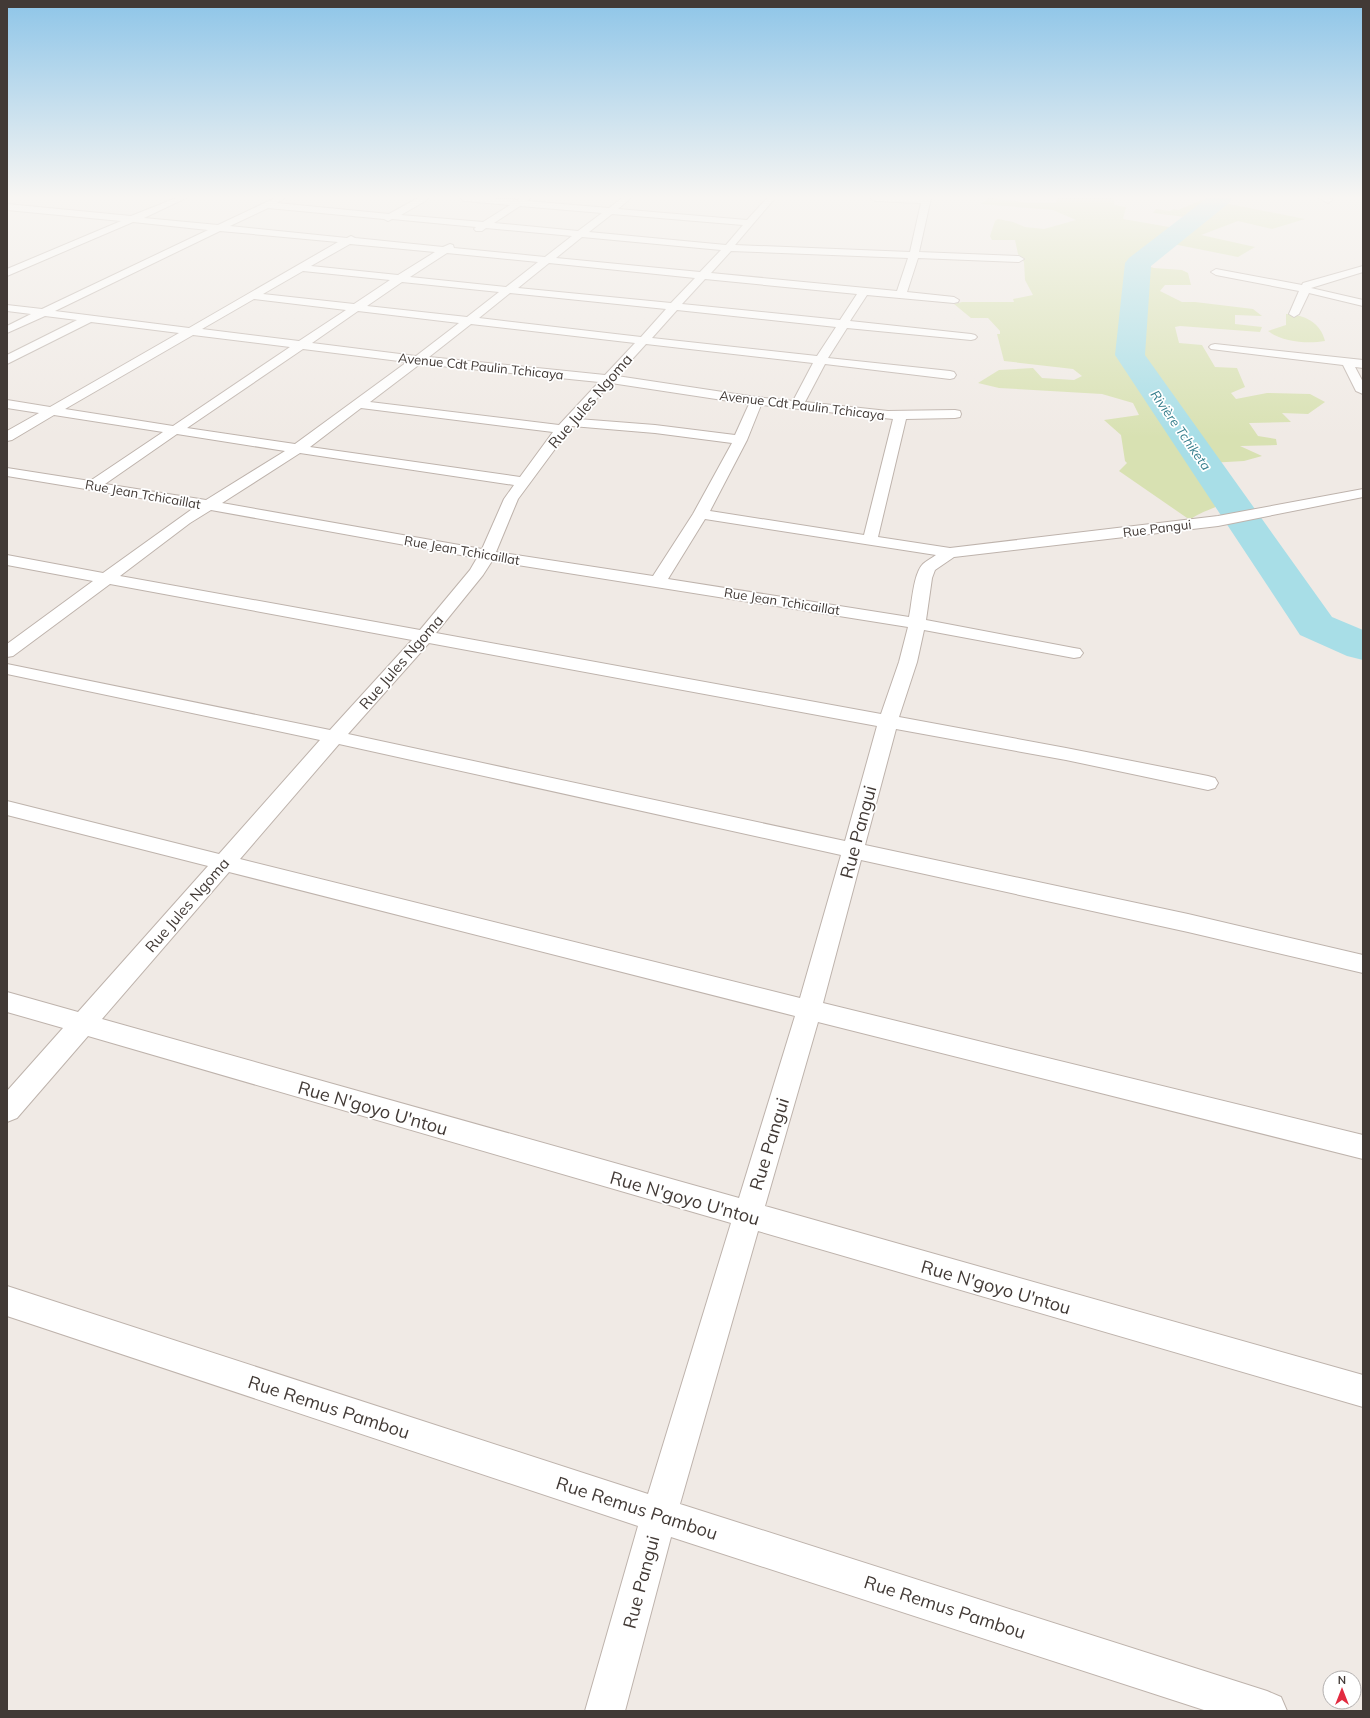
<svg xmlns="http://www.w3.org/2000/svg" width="1370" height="1718" viewBox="0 0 1370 1718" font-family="Mulish,sans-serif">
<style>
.green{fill:#d8e1b2}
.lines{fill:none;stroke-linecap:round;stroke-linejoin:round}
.river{fill:#a8dee7;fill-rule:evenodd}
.minor-casing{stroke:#beb3ac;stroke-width:2}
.minor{fill:#fff;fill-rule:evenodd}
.labels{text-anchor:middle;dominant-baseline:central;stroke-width:3.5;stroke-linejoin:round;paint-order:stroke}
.far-street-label{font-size:13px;fill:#423a36;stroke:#fff}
.far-water-label{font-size:13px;font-style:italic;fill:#357e8c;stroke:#fff}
.street-label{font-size:15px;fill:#423a36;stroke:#fff}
.near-street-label{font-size:18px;fill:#423a36;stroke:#fff}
</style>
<rect width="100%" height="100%" fill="#f0eae5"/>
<path class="green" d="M989,198L1030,203H1056L1057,198H1114V205L1126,207L1123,219L1175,228L1185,217L1153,213L1156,209L1170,211L1174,209L1178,210L1204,199L1305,219L1272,229L1238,221L1201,235L1255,247L1238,257L1153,240L1134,262L1154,268L1182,270L1188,273L1191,285H1165L1160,291L1182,302H1195L1253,309L1262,316L1235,315V324L1262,327L1260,332L1180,326L1175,327L1179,343L1202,345L1215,367L1237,368L1245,387L1231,393L1236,399L1267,393L1310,394L1325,402L1308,414L1282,413L1291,422L1249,423L1258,436L1276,439L1277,445L1240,446L1262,456L1244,461L1209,463V471L1220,505C1210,510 1198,513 1190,520L1119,471L1127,463L1125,461L1121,435L1104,420L1139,415L1133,403L1102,394L999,388L978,383L999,370L1033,368L1042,378L1074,380L1082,376L1073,369L1004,361L997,334H1000V331L988,318H971L954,304L962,302H1014L1013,299L1033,295L1025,280L1024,262L1018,254L1015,240H992L990,236L995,221L998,219L1013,222L1025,227L1044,229L1076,220L1053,210L981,204Z
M1286,314C1304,314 1321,323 1325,341C1307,344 1283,342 1268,331L1286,325Z"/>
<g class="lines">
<path class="river" d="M1207,198H1232L1229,203L1151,266L1145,355L1332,617L1363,630V660L1347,656L1300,635L1115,355L1125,263L1129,258Z"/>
<g class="minor-casing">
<path id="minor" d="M176,198H186L144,218L218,225L275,198H285L277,203L389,214L418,198H428L427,200L401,215L483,222L510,205L465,201L462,200L461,198H490L517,200L521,198H530L527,201L609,208L622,198H631L618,209L747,220L767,198H775L735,245L910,252L921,203L875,201L871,198H931L919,252L1019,256L1024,259L1019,262L918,258L907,292L954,297L959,300L958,302L954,303L867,295L850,321L971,334L975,335L977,337L975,339L971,340L847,328L828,358L950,371L954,372L956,375L954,378L950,379L825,364L805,402L888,411L955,410L960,411L961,414L960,417L955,418L906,419L878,537L950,548L1218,516L1363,489V497L1218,526L954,557L935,570L932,578L926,620L1074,648L1080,649L1083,653L1080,657L1074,658L924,630L917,662L899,717L1066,748L1208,776L1215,778L1218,783L1215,788L1208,790L1066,760L896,729L865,845L1188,914L1363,955V973L1188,932L861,860L823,1003L1363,1135V1159L818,1022L765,1206L1363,1375V1407L758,1231L680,1504L1267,1691L1281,1697L1287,1711H1207L671,1537L625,1711H585L638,1526L7,1316V1286L648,1494L731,1223L88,1036L17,1118L7,1122V1091L63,1028L7,1012V992L78,1012L208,866L7,815V801L219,854L320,740L7,674V664L330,730L412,640L110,584L13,656L7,657V644L93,581L7,565V555L103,573L195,507L7,476V468L90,481L163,432L54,415L12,440L7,441V431L39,413L7,408V400L50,407L179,333L91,322L7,364V355L77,320L45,316L7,333V326L31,314L7,311V305L42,309L208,230L133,222L7,276V269L121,221L7,210V204L131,216ZM520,206L602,213L578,231L494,223ZM268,208L384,219L388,221L392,219L476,227L474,229L476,231H482L486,228L572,236L545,257L454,248L453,245L450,244L443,247L355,238L351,236L347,238L230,226ZM612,214L743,225L726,245L589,232ZM220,231L338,242L189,328L55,311ZM582,237L721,250L700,272L556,258ZM350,244L435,252L398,275L311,266ZM731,251L908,258L897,291L711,273ZM447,253L538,262L506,287L410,277ZM549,263L695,278L671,303L518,288ZM303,271L390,280L354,304L263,294ZM705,279L857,294L840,320L682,304ZM402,282L499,292L467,317L367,306ZM510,293L666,309L641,337L479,318ZM254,299L346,310L299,341L202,329ZM677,310L836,327L817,356L652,338ZM358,311L459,323L416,356L312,343ZM471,324L635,343L605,375L429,357ZM193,335L290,347L173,426L65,409ZM646,344L813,363L793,401L756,397L617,376ZM303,349L407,362L295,444L187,428ZM420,364L599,382L559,425L370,402ZM611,383L749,404L735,435L655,425L578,419ZM761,405L893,419L864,535L710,511L747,440ZM361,408L553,432L520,477L310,447ZM572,426L655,433L732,443L693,514L653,576L496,552L518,499ZM177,434L285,451L206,500L105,484ZM300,453L514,485L504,499L482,549L222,503ZM211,510L477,558L470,570L420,630L120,576L190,523ZM705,519L936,555C932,558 926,561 923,564C913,574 912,604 909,617L668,579ZM492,561L908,627L899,662L881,714L436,633L483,575ZM429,643L877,726L845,841L348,734ZM339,744L841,855L800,998L240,859ZM229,872L795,1016L739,1198L102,1019Z
M1319,198H1330L1332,200L1328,203Z
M1363,266V272L1311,288L1363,300V306L1309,293L1299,314L1294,317L1289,314L1299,291L1216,275L1211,272L1216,269L1302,285L1303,283Z
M1215,344L1363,360V368L1355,367L1363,382V394L1356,391L1343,365L1211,349L1209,347L1211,345Z"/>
</g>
<use href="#minor" class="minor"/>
</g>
<linearGradient id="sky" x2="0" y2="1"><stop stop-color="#8ec5e8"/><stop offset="0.45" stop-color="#f8f6f3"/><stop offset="1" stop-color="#f8f6f3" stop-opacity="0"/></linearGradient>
<rect width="1370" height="438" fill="url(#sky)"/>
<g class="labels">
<g class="far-street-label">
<text transform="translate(481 366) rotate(6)">Avenue Cdt Paulin Tchicaya</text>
<text transform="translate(802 405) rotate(7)">Avenue Cdt Paulin Tchicaya</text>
<text transform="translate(143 494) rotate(10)">Rue Jean Tchicaillat</text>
<text transform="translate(1157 528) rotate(-7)">Rue Pangui</text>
<text transform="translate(462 550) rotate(10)">Rue Jean Tchicaillat</text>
<text transform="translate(782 601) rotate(9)">Rue Jean Tchicaillat</text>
</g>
<g class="far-water-label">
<text transform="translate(1181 430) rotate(55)">Rivière Tchiketa</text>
</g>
<g class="street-label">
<text transform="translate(590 401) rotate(-49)">Rue Jules Ngoma</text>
<text transform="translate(401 662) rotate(-49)">Rue Jules Ngoma</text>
<text transform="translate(187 905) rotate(-49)">Rue Jules Ngoma</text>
</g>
<g class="near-street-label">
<text transform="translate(858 832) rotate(-75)">Rue Pangui</text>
<text transform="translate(373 1108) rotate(16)">Rue N'goyo U'ntou</text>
<text transform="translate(769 1144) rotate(-73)">Rue Pangui</text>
<text transform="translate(685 1198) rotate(16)">Rue N'goyo U'ntou</text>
<text transform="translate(996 1287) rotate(16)">Rue N'goyo U'ntou</text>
<text transform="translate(329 1407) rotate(18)">Rue Remus Pambou</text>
<text transform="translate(637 1508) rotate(18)">Rue Remus Pambou</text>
<text transform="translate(641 1582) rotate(-75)">Rue Pangui</text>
<text transform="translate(945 1607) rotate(18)">Rue Remus Pambou</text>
</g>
</g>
<rect width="1370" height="1718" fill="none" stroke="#423a36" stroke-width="16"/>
<g transform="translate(1342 1690)"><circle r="19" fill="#ffffff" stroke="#b3b0af"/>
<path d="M0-3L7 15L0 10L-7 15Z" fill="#e22b40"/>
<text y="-6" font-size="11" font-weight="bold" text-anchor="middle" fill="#423a36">N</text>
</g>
</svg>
